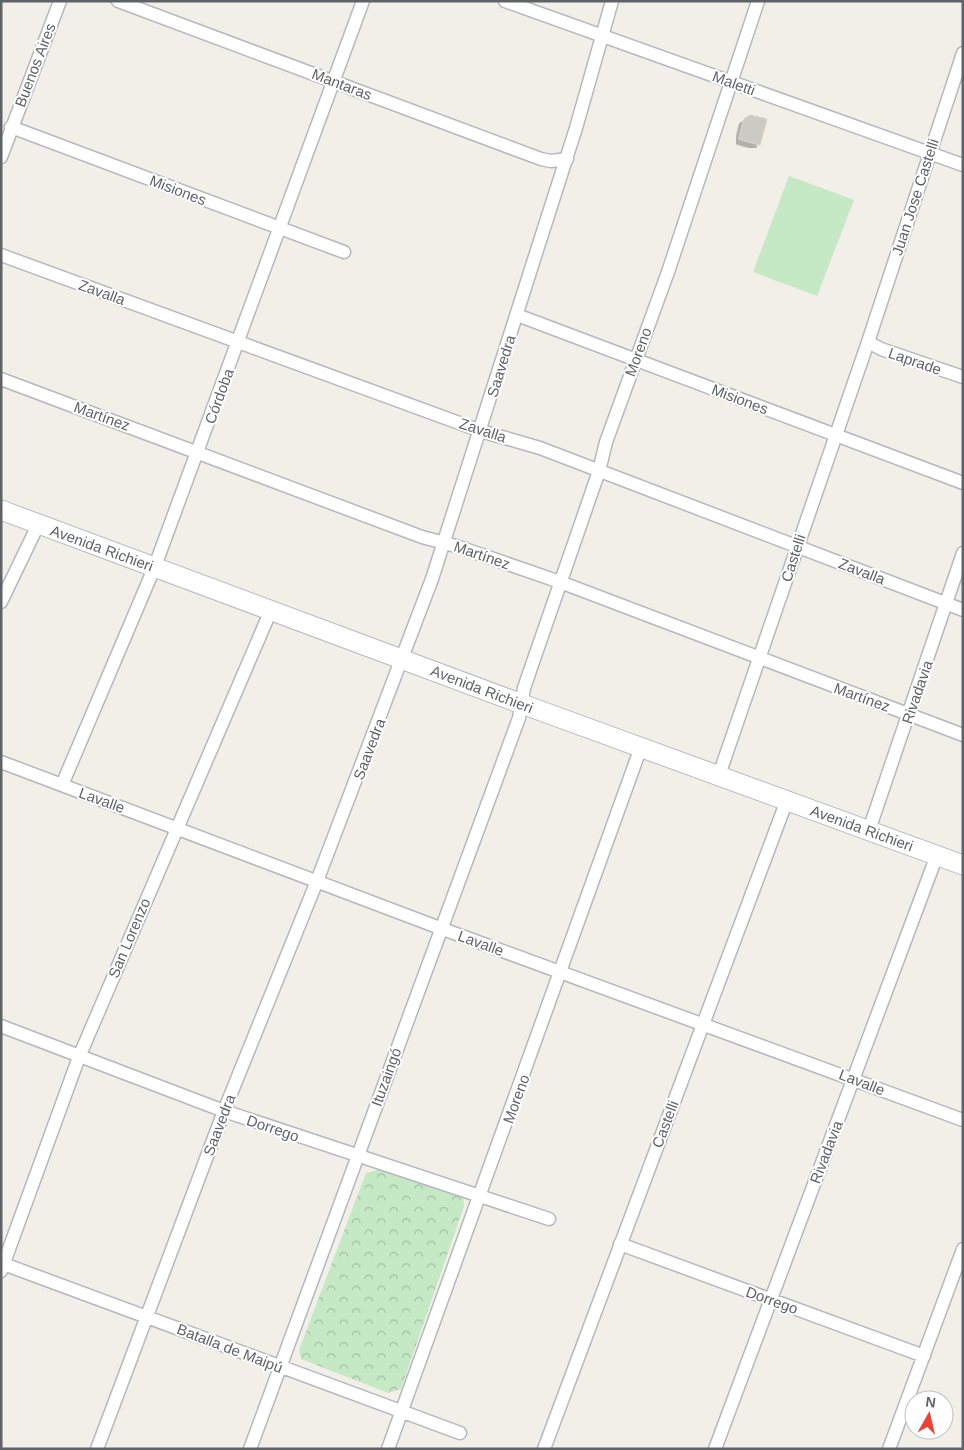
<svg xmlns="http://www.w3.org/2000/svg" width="964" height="1450" viewBox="0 0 964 1450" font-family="Arial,sans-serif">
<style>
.park{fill:url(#park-crowns)}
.pitch{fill:#c5e8c5}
.building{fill:#cccac5;stroke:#d6d1c6;filter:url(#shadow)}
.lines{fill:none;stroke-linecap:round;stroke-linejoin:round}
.street-casing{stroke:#b5b8bc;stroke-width:15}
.secondary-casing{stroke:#b6babf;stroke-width:21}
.street{stroke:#fff;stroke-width:12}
.secondary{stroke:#fff;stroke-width:19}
.labels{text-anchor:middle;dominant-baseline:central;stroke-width:4;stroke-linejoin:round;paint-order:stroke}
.street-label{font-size:15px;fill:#5f6368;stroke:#fff}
</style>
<defs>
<pattern id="park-crowns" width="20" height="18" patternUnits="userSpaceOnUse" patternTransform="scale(1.25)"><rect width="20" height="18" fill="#c5e8c5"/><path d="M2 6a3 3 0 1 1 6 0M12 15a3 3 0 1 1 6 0" fill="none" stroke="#a3c0a4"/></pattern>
<filter id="shadow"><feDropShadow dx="-4.5" dy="4.5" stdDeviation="0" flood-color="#0004"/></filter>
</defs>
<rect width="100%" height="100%" fill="#f1efe8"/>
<path class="park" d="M381,1169L463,1196L464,1206L401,1389L388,1393L301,1359L299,1350L366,1173Z"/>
<path class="pitch" d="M789,176L854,200L817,296L753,272Z"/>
<path class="building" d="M750,115L767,119L760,145L739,139L744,119Z"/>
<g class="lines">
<g class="street-casing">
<path id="street" d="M118,1L541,159L551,161L567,159
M505,1L963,165
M11,127L344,252
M1,157L60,1
M1,255L481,431L540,448L963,610
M517,315L963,483
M868,342L881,349L963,377
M1,379L422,537L456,546L560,582L963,735
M1,602L38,525
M1,762L440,928L963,1120
M719,775L868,342L963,53
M62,785L155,566L363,1
M869,830L963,553
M1,1026L224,1111L549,1219
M620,1244L924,1356
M1,1263L460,1433
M1,1271L79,1057L271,610
M97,1449L224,1111L317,881L432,579L576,128L612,1
M250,1449L519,718L524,688L599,471L606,442L668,272L758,1
M388,1449L641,747
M544,1449L787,800
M715,1449L937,855
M889,1449L963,1249"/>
</g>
<g class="secondary-casing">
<path id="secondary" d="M1,510L522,704L963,865"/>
</g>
<use href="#street" class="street"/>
<use href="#secondary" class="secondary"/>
</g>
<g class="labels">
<g class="street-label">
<text transform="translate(35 65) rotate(-69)">Buenos Aires</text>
<text transform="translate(734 83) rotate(20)">Maletti</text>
<text transform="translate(342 84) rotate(21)">Mantaras</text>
<text transform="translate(178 190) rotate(21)">Misiones</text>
<text transform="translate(915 197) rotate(-72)">Juan Jose Castelli</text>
<text transform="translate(102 292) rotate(20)">Zavalla</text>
<text transform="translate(638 352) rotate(-70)">Moreno</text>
<text transform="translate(915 361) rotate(19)">Laprade</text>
<text transform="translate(501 366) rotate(-73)">Saavedra</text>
<text transform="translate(219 396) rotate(-70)">Córdoba</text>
<text transform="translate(740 399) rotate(21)">Misiones</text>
<text transform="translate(102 416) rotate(20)">Martínez</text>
<text transform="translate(483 430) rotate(18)">Zavalla</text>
<text transform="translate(102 548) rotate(20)">Avenida Richieri</text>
<text transform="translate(482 555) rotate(19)">Martínez</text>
<text transform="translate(793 558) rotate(-72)">Castelli</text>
<text transform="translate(862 571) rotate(21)">Zavalla</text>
<text transform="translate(482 689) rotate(21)">Avenida Richieri</text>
<text transform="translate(917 692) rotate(-71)">Rivadavia</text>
<text transform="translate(862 697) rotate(20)">Martínez</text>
<text transform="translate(369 749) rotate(-69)">Saavedra</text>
<text transform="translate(102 800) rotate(20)">Lavalle</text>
<text transform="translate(862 828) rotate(20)">Avenida Richieri</text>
<text transform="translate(129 938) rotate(-67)">San Lorenzo</text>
<text transform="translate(481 943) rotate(20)">Lavalle</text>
<text transform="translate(386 1077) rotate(-70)">Ituzaingó</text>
<text transform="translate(862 1082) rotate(21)">Lavalle</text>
<text transform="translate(516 1099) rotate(-70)">Moreno</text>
<text transform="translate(665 1124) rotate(-69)">Castelli</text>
<text transform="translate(219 1125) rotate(-69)">Saavedra</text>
<text transform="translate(273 1128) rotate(19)">Dorrego</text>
<text transform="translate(826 1152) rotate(-69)">Rivadavia</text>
<text transform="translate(772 1300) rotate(20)">Dorrego</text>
<text transform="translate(230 1348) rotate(21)">Batalla de Maipú</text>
</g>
</g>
<rect width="964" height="1450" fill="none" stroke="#5f6368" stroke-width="5"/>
<g transform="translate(929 1415) rotate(8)"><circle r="24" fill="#ffffff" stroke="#bfc1c3"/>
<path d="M0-4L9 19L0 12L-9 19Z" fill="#ea4335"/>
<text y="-8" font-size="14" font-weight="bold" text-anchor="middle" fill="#5f6368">N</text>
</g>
</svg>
